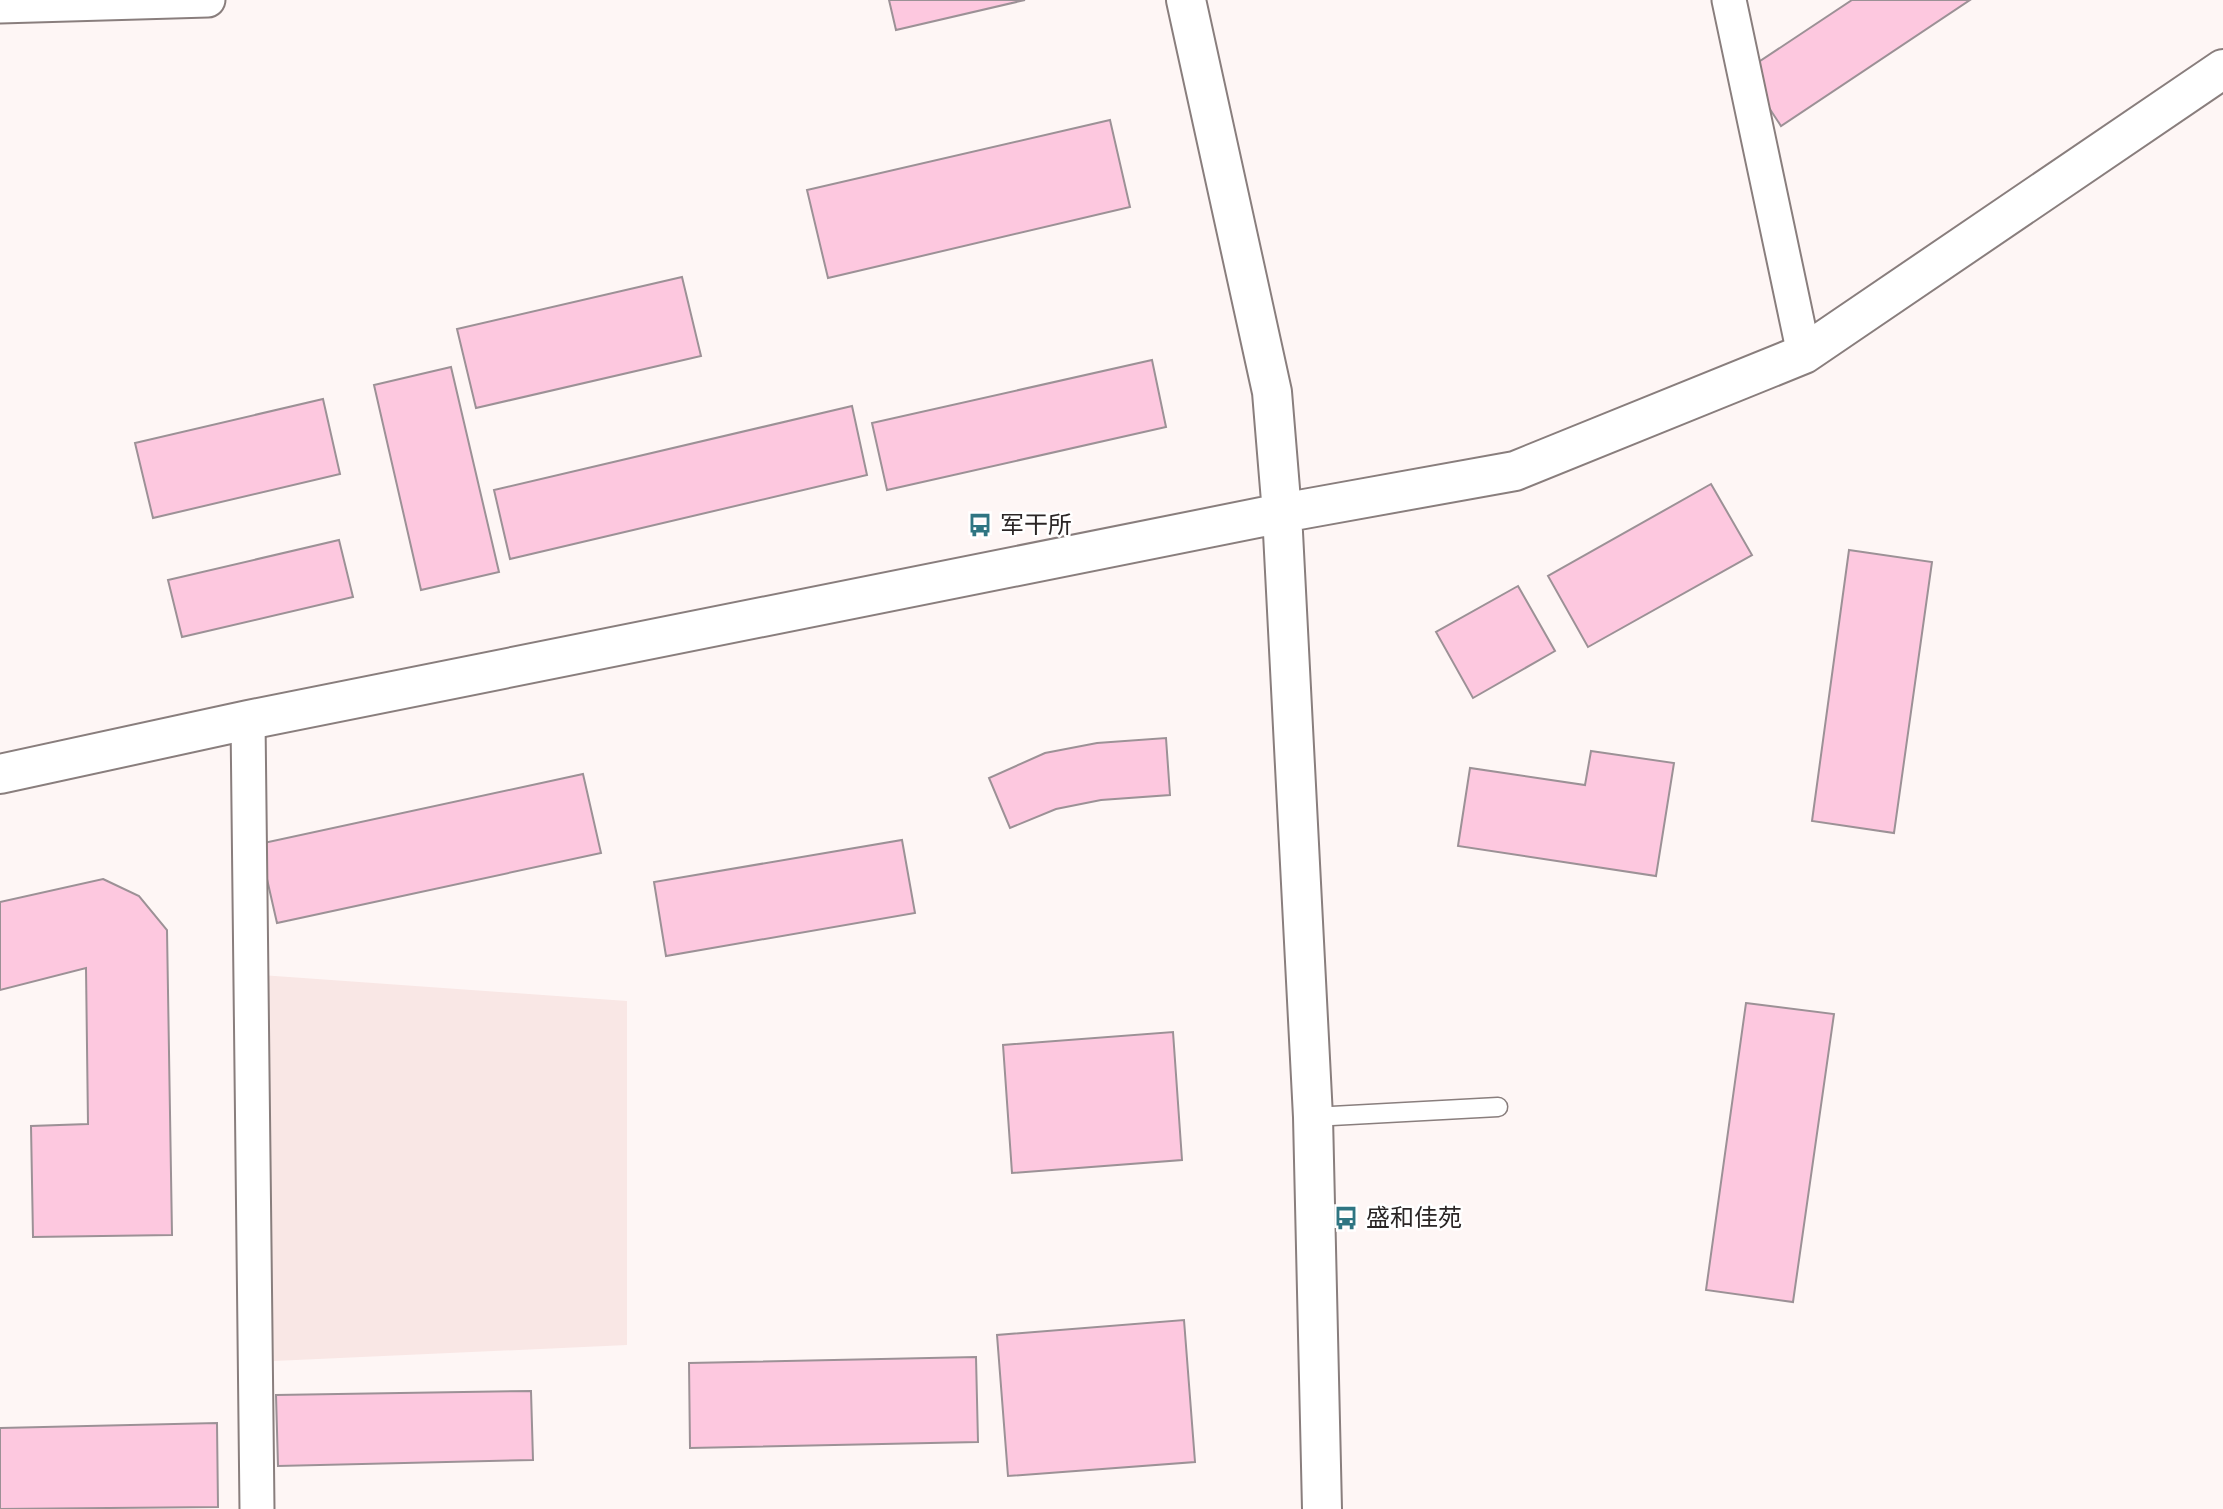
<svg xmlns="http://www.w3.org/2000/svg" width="2223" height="1509" viewBox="0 0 2223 1509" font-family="Bitter,'Noto Sans SC',serif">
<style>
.built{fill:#f9e7e5}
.building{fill:#fdc8df;stroke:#9c9196;stroke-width:2}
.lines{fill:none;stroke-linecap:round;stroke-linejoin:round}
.lane-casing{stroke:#897e7d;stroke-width:21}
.street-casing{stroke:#897e7d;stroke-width:37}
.secondary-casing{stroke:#897e7d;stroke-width:42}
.lane{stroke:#fff;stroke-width:18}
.street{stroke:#fff;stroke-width:33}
.secondary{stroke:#fff;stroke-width:38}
.labels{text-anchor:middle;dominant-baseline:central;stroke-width:5;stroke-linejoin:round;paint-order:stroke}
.poi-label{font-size:24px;fill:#2b2626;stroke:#fff;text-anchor:start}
</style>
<rect width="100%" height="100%" fill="#fef6f5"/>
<path class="built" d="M261,975L627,1001V1345L274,1361Z"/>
<path class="building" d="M889,0H1025L896,30Z
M1852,0H1970L1781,126L1745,71Z
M1110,120L1130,207L828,278L807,190Z
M682,277L701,356L476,408L457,329Z
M1152,360L1166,427L887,490L872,423Z
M451,367L499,572L421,590L374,385Z
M323,399L340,474L153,518L135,443Z
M852,406L867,475L510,559L494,490Z
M1711,484L1752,555L1588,647L1548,576Z
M339,540L353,597L182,637L168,580Z
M1849,550L1932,562L1894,833L1812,821Z
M1518,586L1555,651L1473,698L1436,632Z
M1166,738L1170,795L1101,800L1056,809L1010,828L989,778L1045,753L1097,743Z
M1591,751L1674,763L1656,876L1458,846L1470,768L1585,785Z
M583,774L601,853L277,923L259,844Z
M902,840L915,913L666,956L654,882Z
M103,879L139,896L167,930L172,1235L33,1237L31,1126L88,1124L86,968L0,990V902Z
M1746,1003L1834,1014L1793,1302L1706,1290Z
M1173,1032L1182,1160L1012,1173L1003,1045Z
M1184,1320L1195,1462L1008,1476L997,1335Z
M976,1357L978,1442L690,1448L689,1363Z
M531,1391L533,1460L278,1466L276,1395Z
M217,1423L218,1507L0,1509V1428Z"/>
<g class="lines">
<g class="lane-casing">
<path id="lane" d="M1313,1117L1498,1107"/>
</g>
<g class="street-casing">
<path id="street" d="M1729,0L1804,354
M0,6L208,0
M248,720L257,1509"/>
</g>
<g class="secondary-casing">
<path id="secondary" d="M1186,0L1272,392L1282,513L1313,1117L1322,1509
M0,774L248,720L1282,513L1515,471L1804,354L2223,69"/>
</g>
<use href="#lane" class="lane"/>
<use href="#street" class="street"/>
<use href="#secondary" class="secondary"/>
</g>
<defs>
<g id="bus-bare" transform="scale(1.89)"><path d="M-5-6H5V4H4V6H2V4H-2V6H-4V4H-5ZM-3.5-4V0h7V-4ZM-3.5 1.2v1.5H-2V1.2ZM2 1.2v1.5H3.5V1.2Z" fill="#2f7582" stroke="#fff" stroke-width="2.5" paint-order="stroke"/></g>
</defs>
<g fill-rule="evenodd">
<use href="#bus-bare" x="980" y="525"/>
<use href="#bus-bare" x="1346" y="1218"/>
</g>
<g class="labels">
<g class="poi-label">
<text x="1000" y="525">军干所</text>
<text x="1366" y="1218">盛和佳苑</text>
</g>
</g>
</svg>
